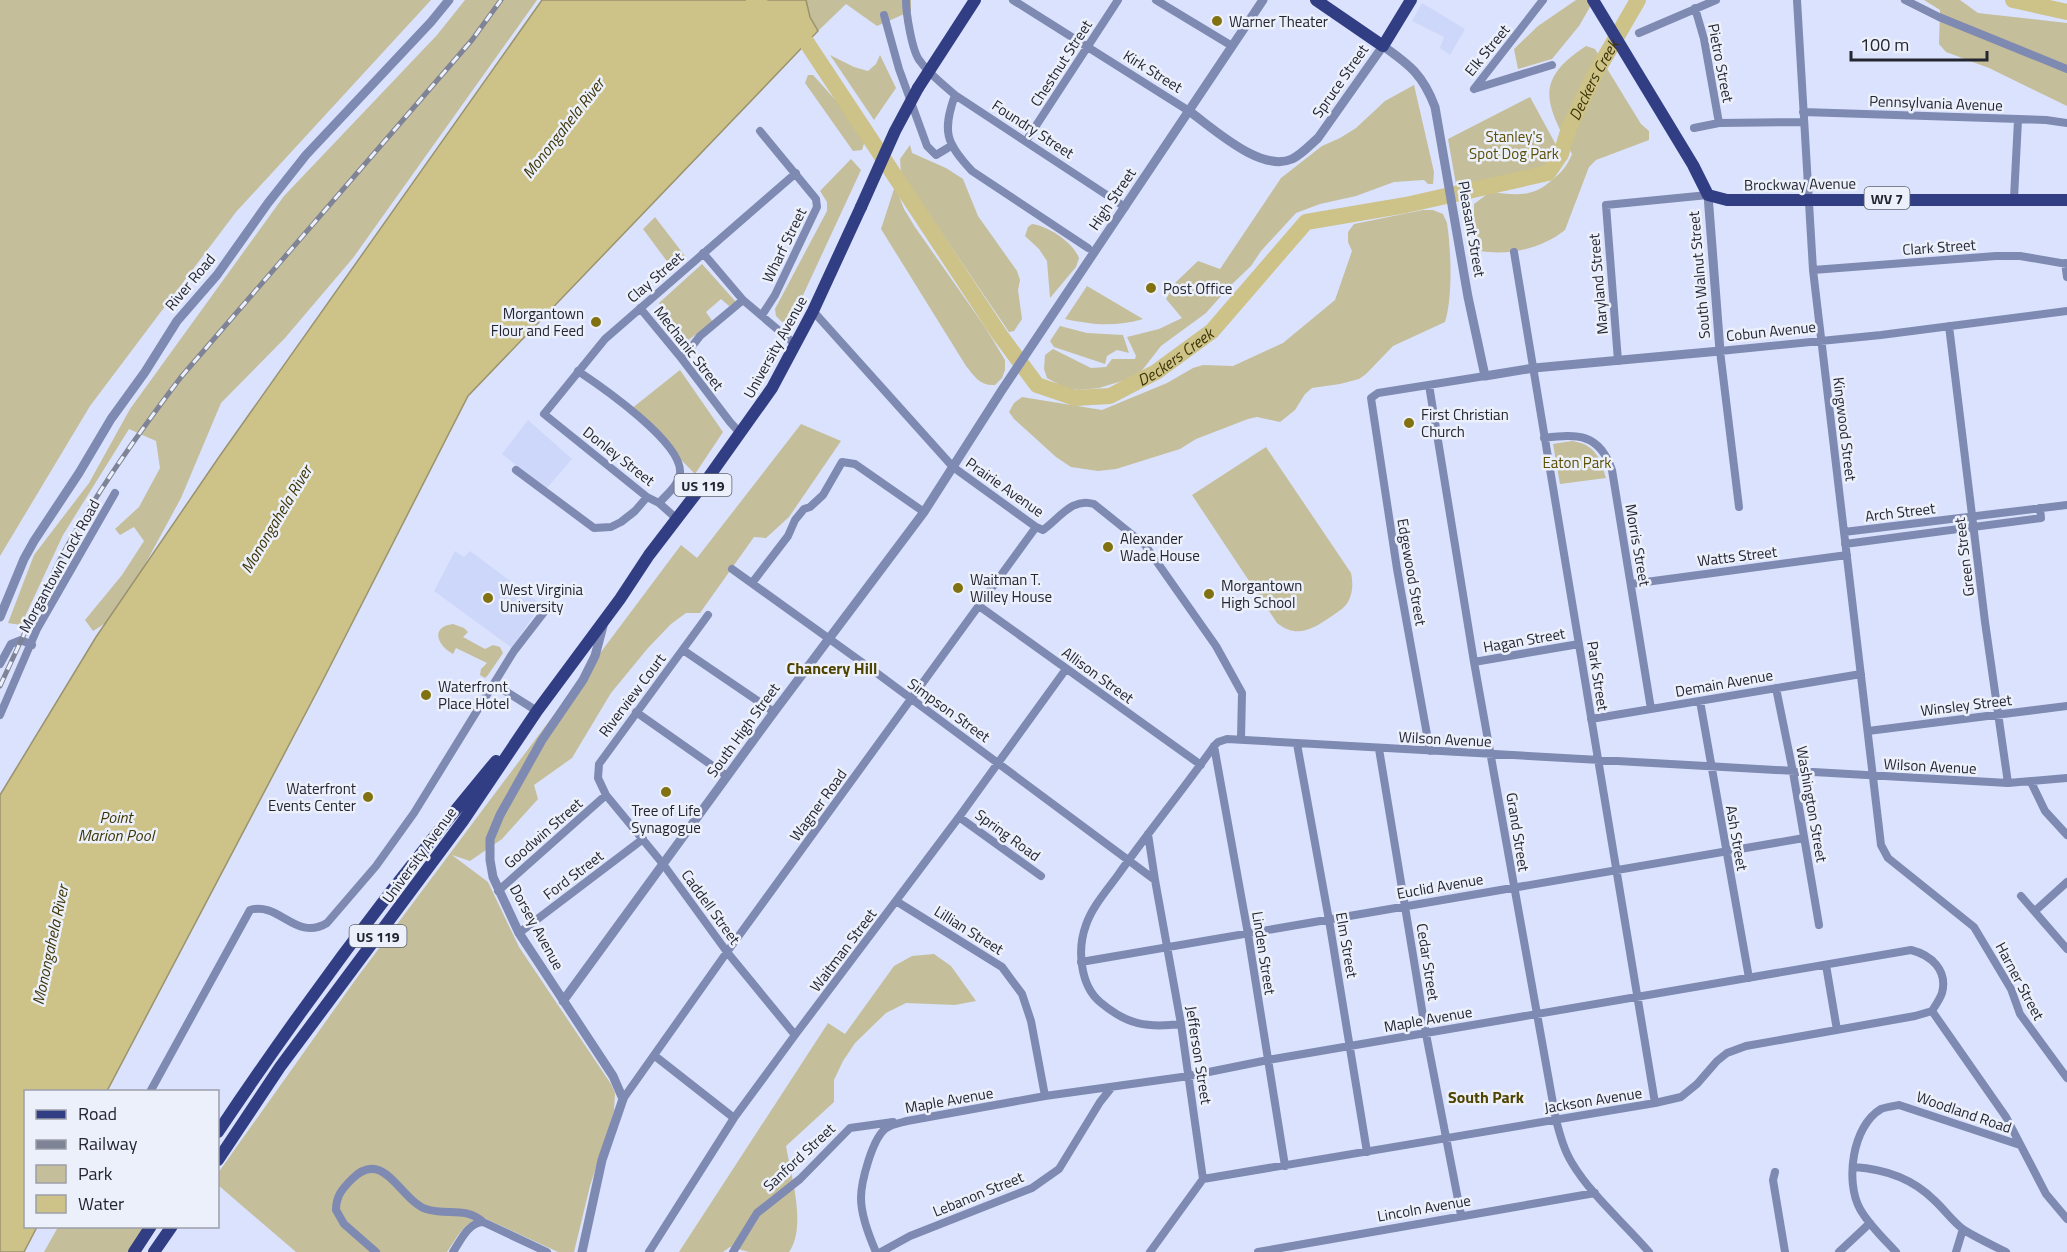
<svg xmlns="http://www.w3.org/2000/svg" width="2067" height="1252" viewBox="0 0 2067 1252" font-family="'Titillium Web',sans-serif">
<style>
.built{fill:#cdd7f9}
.green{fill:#c5be9a}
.water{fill:#cdc288;stroke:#9a936e;stroke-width:1.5}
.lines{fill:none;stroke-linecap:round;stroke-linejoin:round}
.river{stroke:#cdc288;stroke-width:16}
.minor{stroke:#7f8ab2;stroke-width:8}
.tertiary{stroke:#7f8ab2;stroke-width:9}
.primary{stroke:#323e83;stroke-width:12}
.rail-casing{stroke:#7e8396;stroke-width:5}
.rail{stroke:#ecf0fb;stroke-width:3;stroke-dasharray:9;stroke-linecap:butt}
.primary-bridge{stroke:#323e83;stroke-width:12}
.poi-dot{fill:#817110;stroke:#ecf0fb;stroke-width:2}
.labels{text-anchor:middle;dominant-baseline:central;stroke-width:5;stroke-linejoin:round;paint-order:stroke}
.shield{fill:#ecf0fb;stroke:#60636e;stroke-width:1.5}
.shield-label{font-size:14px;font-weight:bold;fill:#242631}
.poi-label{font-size:15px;fill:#242631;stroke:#ecf0fb;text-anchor:start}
.street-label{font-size:15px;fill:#242631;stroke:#ecf0fb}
.park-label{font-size:15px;fill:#5b4f06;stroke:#ecf0fb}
.water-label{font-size:16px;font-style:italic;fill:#3e3505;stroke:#ecf0fb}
.neighbourhood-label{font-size:16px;font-weight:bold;fill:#4f4400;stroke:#ecf0fb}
</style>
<rect width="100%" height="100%" fill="#dae2fe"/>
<path class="built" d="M1422,3L1465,29L1450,55L1440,48L1444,37L1412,21Z
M528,420L572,459L546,489L502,454Z
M455,551L464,557L470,551L541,604L512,648L434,591Z"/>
<path class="green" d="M0,0H431L236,212L90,406L0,556Z
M465,0H537L353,258L285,338L221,403L181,498L117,616L93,631L85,620L122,575L144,541L134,527L120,535L115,529L139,507L160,468L156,441L129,429L63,535L21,625L8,623L34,555L89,483L130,409L284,196L437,35Z
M806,0H911V11L877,26L846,4L818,31L810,18Z
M1576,0H1594L1579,26L1552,59L1518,69L1514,49L1538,26Z
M1924,0H1960L1978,13L2067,23V106L1989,68L1946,52L1939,44L1940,10Z
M1586,46L1595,49L1641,124L1649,131V140L1596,160L1589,167L1565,230C1543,248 1509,256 1481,251L1474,224V204L1490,192C1516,195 1532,198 1552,180C1562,172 1567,166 1572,154C1548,105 1531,82 1586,46Z
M830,55L854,67L868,71L876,64L880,55L896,88L874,120Z
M808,75H813C832,96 851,116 865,140L862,150L853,151L805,83Z
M1414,85L1434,172L1433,184H1428L1424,180L1394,182L1356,196L1320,204L1296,213L1261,251L1251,266L1229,287L1206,313L1161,346L1140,373L1132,378L1099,388L1079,390L1065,388L1047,378L1044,369L1045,355L1053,349L1091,368L1106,367L1112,359H1135L1136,356L1127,337L1159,329L1182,318L1166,299L1176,282L1198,261L1220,269L1281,178L1322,146L1340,138L1356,128L1385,101Z
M1530,97L1561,154L1548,173L1457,190L1448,139Z
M910,145L912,153L946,168L963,179L978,216L1017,271L1020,280L1018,290L1022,319L1014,331L1009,332L901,173L900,159Z
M851,159L861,170L792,319L782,322L776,316L775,309L827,211V202L820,191Z
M895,186L904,209L915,227L985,327L1005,360V370L1002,378L995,385C980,386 975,377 966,366L881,229Z
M1423,210H1433L1443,214L1447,223C1451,249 1453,297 1445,322L1393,346L1366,374L1359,379L1340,384L1312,388L1305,394L1295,410L1280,422L1257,417L1248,419L1196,439L1180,449L1116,469L1098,471L1071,467L1056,457L1014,419L1009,412L1014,403L1022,397L1102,410L1167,383L1193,368L1203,365L1233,366L1283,343L1335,300L1352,251L1348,242V232L1354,224Z
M655,217L685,256L672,268L643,229Z
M1032,224C1048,226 1073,242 1079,258L1076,267L1050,298L1047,261L1039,249L1025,236L1028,227Z
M702,264L736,302L729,306L721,299L706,312L713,322L687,341L659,303Z
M1087,286L1143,319C1115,327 1094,325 1065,319Z
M1060,326L1087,333L1123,335L1129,353L1117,350L1107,356L1105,364L1054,347L1050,341Z
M680,370L723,432L695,474L631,409Z
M801,424L841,441L789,517L766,538L754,537L700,613H686L671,624L648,648L611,693L572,758L534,785L538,799L502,839L470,861L452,855L488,882L519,947L611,1084L615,1093L614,1111L590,1186L574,1252H558L484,1218C465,1219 457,1238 447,1252H296L218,1185V1173L356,979L681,545L697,558Z
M1572,441C1595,444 1600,458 1606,478L1560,484L1553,444Z
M1266,447L1351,573C1353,582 1353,591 1349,600C1345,608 1339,611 1332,616C1313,629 1297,639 1277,623L1192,495Z
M453,624L464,628L468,632L463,637L485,649L493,645L500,647L503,653L488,675L485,678L480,675L481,669L487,663L456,648L453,654C437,645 430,627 453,624Z
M934,954L951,966L976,1001L955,1005L906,1003L886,1013L855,1043L843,1061L834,1080V1102L786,1146C791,1176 807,1226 789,1252H749L730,1247L723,1252H679L828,1023L845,1034L894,966L912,956Z
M58,1227H153L136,1252H44Z"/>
<path class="water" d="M542,0H806L810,17L818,31L468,396L321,684L107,1091L26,1092V1226L37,1227L24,1252H0V795L96,637L219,457Z"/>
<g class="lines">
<g class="river">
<path id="s1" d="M754,0L807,43L1000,335L1037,385L1075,398L1110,396L1156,372L1212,331L1306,222L1406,205L1548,173L1561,154L1569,128L1594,76L1638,0"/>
<path d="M2013,0L2067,12"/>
</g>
<path class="minor" d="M906,0C906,13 912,52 920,61C929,74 944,85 955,95L1125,207
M1013,0L1189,111
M1156,0L1232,46
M1797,0L1813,270L1881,845L1888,858L1974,927L2011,989L2020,1014L2067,1078
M1905,0L1939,17L2067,69
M1695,8L1704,39L1719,123
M884,15L899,69L927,146L936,155L951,146
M1639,33L1716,0
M1474,89L1543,0
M1474,89L1552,65
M955,95C942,132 946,143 972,171L1088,248
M1803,112L2046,120L2067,123
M1694,128L1719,123L1804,122
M760,131L816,199L817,207L775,295L762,315
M1026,141L1118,0
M2014,198L2018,120
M1514,252L1655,1103
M703,253L743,300L796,345
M2065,263L2067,277
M1813,270L1996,256H2020L2067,264
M640,308L682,359L730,422L740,433
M813,311L953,467L1036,527L1043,530C1060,518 1072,497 1094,504L1145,545L1216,646L1242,693L1241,739
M1949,326L1985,622L2008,783
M682,359L700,336L743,300
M1618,361L1606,205L1708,195
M578,371C602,387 683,443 680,473C679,485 666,495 659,503
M1429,385L1474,662L1556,1120C1560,1135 1564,1150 1572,1163C1591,1195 1625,1224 1649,1252
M1544,438C1578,434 1599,433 1612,470L1651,709
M516,470L594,528L611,527L621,522L635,511L647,497
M1739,507L1720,351L1881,335L2067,311
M677,519L659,503L647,497L544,414L605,339L796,173
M1844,532L2067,505
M1845,544L2041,518L2040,508
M732,569L874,671L1155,880L1181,1024L1203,1179L1150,1252
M752,583L788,536L795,520L804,509L810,507L823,495L842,462L855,464L924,512
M1631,584L1847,555
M979,606L1201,765
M708,615L599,764L598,778L606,795L663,864L727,952L795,1035
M683,650L774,712
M1474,662L1579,644
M0,664L11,644L21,640L32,645
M494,684L537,711
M1776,688L1793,772L1819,925
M1700,701L1749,978
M636,712L727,776
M0,715L37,629L115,493
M1591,719L1861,674
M1868,731L2067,706
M1297,744L1329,920L1367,1152
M1214,746L1248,934L1285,1166
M1379,749L1426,1034L1461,1215
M1430,751L1397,569L1371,398L1378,393L1485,376
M2031,782L2045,811L2067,835
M959,817L1041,876
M1148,834L1155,880
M498,891L606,795
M2021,896L2067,949
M896,901L1002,967L1022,994L1031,1021L1045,1096
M2035,911L2067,882
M519,933L643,839
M1081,962L1804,838
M1826,965L1837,1030
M1932,1011L2006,1117L2046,1194L2067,1219
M1181,1024C1147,1028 1127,1025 1100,1002C1080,985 1077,949 1086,925C1092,907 1107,890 1118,875C1149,831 1183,790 1214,746L1218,742L1227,739L2008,783L2067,778
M655,1056L734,1118
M150,1092L250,910C279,901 296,942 327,923L376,866L414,813L514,651L548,607
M623,1099L727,952L1036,527
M1854,1167C1885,1169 1912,1178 1934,1200C1944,1209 1953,1222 1964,1230C1977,1238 1992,1245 2006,1252
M1775,1172L1773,1180L1785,1252
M1203,1179L1655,1103L1681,1097L1697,1084L1717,1061L1727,1053L1746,1046L1915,1016L1932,1011
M376,1252L344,1224L336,1210C336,1196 342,1189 352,1179C384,1147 400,1200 426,1209C447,1216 465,1206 483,1222
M453,1252C461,1240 468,1223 483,1222L547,1252
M649,1252L734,1118L795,1035L959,817L1066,669
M733,1252L757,1213L800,1179L850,1128L893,1122
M876,1252C869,1236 861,1216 861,1198C861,1182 872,1140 885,1129C891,1124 899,1123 907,1121L1045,1096L1189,1076L1268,1060L1911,950C1931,955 1948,970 1942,993C1940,999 1935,1006 1932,1011
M881,1252L910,1236L1032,1188L1059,1169L1100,1102L1112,1087
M1258,1252L1595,1193
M1839,1252L1870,1223
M1896,1252C1884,1239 1869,1225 1860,1209C1845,1182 1852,1126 1881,1109C1886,1107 1893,1106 1899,1105L2020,1145
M1956,1252L1963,1229"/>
<path class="tertiary" d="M1189,111C1213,128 1261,173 1292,159C1302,154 1310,145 1318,138L1383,46C1410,65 1423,75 1435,107L1468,297L1485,376L1534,368L1720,351L1708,195
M0,617L24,559L34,541L79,473L111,419L145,372L177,321L217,275L268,203L306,155L431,22L449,0
M563,1001L774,712L924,512L1002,390L1263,0
M582,1252L602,1160L623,1099L613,1076L519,933L493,877L490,860V839L500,815L542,740L583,680L595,656L603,626"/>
<path class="primary" d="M1316,0L1383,46L1411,0
M1593,0L1693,165L1708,195L1727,200H2067
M918,88L975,0
M218,1132C303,1005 397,879 496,761
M218,1160L280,1067L463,821L537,711L620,599L649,555L708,478L772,388L813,311L861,207
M134,1252L151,1226
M154,1252L172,1226"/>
<g class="rail-casing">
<path id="rail" d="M0,686C18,647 36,608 55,569C90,501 135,438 181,377L472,40L501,0"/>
</g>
<use href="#rail" class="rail"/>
<path class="primary-bridge" d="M861,207L895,131L918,88"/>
</g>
<g class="poi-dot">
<circle cx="1217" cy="21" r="6"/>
<circle cx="1151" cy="288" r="6"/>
<circle cx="596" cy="322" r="6"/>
<circle cx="1409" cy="423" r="6"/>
<circle cx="1108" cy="547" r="6"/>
<circle cx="958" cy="588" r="6"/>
<circle cx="1209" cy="594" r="6"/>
<circle cx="488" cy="598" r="6"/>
<circle cx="426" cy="695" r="6"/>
<circle cx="666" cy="792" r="6"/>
<circle cx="368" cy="797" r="6"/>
</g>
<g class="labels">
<g class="shield">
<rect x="1864.5" y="187" width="45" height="22" rx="4.5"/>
<rect x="674.5" y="474" width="57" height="22" rx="4.5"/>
<rect x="349.5" y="925" width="57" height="22" rx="4.5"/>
</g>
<g class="shield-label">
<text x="1887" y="198">WV 7</text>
<text x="703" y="485">US 119</text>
<text x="378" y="936">US 119</text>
</g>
<g class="poi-label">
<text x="1229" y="21">Warner Theater</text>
<text x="1163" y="288">Post Office</text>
<text x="584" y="313" text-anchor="end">Morgantown<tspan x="584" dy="17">Flour and Feed</tspan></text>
<text x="1421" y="414">First Christian<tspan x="1421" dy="17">Church</tspan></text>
<text x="1120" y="538">Alexander<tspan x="1120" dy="17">Wade House</tspan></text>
<text x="970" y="579">Waitman T.<tspan x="970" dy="17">Willey House</tspan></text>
<text x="1221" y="585">Morgantown<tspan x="1221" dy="17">High School</tspan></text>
<text x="500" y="589">West Virginia<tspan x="500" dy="17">University</tspan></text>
<text x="438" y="686">Waterfront<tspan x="438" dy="17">Place Hotel</tspan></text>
<text x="356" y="788" text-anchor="end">Waterfront<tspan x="356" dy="17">Events Center</tspan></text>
<text x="666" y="810" text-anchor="middle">Tree of Life<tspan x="666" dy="17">Synagogue</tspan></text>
</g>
<g class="street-label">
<text transform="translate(1487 50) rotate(-51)">Elk Street</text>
<text transform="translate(1061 63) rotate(-57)">Chestnut Street</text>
<text transform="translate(1721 63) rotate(79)">Pietro Street</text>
<text transform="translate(1153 71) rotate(32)">Kirk Street</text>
<text transform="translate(1340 81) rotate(-55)">Spruce Street</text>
<text transform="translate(1936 103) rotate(2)">Pennsylvania Avenue</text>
<text transform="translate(1033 129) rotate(33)">Foundry Street</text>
<text transform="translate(1800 184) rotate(-1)">Brockway Avenue</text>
<text transform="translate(1112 199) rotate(-56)">High Street</text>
<text transform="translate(1472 229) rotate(80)">Pleasant Street</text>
<text transform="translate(784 245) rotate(-64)">Wharf Street</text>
<text transform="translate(1939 247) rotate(-4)">Clark Street</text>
<text transform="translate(1699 275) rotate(-95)">South Walnut Street</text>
<text transform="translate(655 277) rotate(-41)">Clay Street</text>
<text transform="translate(190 282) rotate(-50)">River Road</text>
<text transform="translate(1598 284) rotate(-95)">Maryland Street</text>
<text transform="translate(1771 331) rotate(-6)">Cobun Avenue</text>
<text transform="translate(775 347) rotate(-61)">University Avenue</text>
<text transform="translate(689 348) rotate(52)">Mechanic Street</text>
<text transform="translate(1845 429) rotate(83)">Kingwood Street</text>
<text transform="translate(619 456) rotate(38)">Donley Street</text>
<text transform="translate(1005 487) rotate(35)">Prairie Avenue</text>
<text transform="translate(1900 512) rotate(-7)">Arch Street</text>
<text transform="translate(1638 545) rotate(80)">Morris Street</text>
<text transform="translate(1737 556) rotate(-7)">Watts Street</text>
<text transform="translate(1964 557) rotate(-97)">Green Street</text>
<text transform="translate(59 566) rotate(-61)">Morgantown Lock Road</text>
<text transform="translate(1412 572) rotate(80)">Edgewood Street</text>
<text transform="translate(1524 640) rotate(-10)">Hagan Street</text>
<text transform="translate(1098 675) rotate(36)">Allison Street</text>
<text transform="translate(1598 676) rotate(81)">Park Street</text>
<text transform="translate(1724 683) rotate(-10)">Demain Avenue</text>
<text transform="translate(632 695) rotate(-53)">Riverview Court</text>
<text transform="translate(1966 705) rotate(-7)">Winsley Street</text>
<text transform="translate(949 710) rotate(36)">Simpson Street</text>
<text transform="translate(743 730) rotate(-54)">South High Street</text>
<text transform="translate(1445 739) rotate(3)">Wilson Avenue</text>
<text transform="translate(1930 766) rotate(3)">Wilson Avenue</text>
<text transform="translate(1812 804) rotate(80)">Washington Street</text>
<text transform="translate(818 805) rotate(-54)">Wagner Road</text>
<text transform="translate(1518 832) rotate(81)">Grand Street</text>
<text transform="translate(543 833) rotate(-41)">Goodwin Street</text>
<text transform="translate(1008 835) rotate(36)">Spring Road</text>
<text transform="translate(1737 838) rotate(80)">Ash Street</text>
<text transform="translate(419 855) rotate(-54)">University Avenue</text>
<text transform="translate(573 875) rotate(-37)">Ford Street</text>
<text transform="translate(1440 886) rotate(-10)">Euclid Avenue</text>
<text transform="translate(711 907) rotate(54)">Caddell Street</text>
<text transform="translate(537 927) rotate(61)">Dorsey Avenue</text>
<text transform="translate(969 930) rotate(32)">Lillian Street</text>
<text transform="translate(1347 945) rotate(80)">Elm Street</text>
<text transform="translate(843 950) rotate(-53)">Waitman Street</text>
<text transform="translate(1264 953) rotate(81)">Linden Street</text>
<text transform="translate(1428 962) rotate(81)">Cedar Street</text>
<text transform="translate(2020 981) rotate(62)">Harner Street</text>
<text transform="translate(1428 1019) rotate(-10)">Maple Avenue</text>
<text transform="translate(1199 1055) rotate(81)">Jefferson Street</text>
<text transform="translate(949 1100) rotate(-10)">Maple Avenue</text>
<text transform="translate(1593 1100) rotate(-9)">Jackson Avenue</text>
<text transform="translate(1964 1112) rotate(19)">Woodland Road</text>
<text transform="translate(799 1157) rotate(-43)">Sanford Street</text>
<text transform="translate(978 1194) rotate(-22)">Lebanon Street</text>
<text transform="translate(1424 1208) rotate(-10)">Lincoln Avenue</text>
</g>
<g class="park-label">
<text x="1514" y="136">Stanley's<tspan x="1514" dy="17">Spot Dog Park</tspan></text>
<text x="1577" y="462">Eaton Park</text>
</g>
<g class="water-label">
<text stroke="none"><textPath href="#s1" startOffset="1172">Deckers Creek</textPath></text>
<text transform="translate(563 128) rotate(-52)">Monongahela River</text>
<text stroke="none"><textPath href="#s1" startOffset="632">Deckers Creek</textPath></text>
<text transform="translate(276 519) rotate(-59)">Monongahela River</text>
<text x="116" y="817">Point<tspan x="116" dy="18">Marion Pool</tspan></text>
<text transform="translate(50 945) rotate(-78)">Monongahela River</text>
</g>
<g class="neighbourhood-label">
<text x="832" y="668">Chancery Hill</text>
<text x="1486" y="1097">South Park</text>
</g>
</g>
<rect x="24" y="1090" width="195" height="138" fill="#ecf0fb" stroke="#9c9faa" stroke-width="1.5"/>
<rect x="36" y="1110" width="30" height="9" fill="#323e83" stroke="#9c9faa" stroke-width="1.5"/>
<text x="78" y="1120" font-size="18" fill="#242631">Road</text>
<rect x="36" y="1140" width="30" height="9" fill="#7e8396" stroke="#9c9faa" stroke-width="1.5"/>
<text x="78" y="1150" font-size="18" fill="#242631">Railway</text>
<rect x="36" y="1165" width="30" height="18" fill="#c5be9a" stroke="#9c9faa" stroke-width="1.5"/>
<text x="78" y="1180" font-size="18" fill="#242631">Park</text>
<rect x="36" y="1195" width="30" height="18" fill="#cdc288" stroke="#9c9faa" stroke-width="1.5"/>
<text x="78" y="1210" font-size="18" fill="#242631">Water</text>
<path d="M1851 51v9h136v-9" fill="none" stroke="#242631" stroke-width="3"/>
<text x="1860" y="51" font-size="18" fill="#242631" stroke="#ecf0fb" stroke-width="4.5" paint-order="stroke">100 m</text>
</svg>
